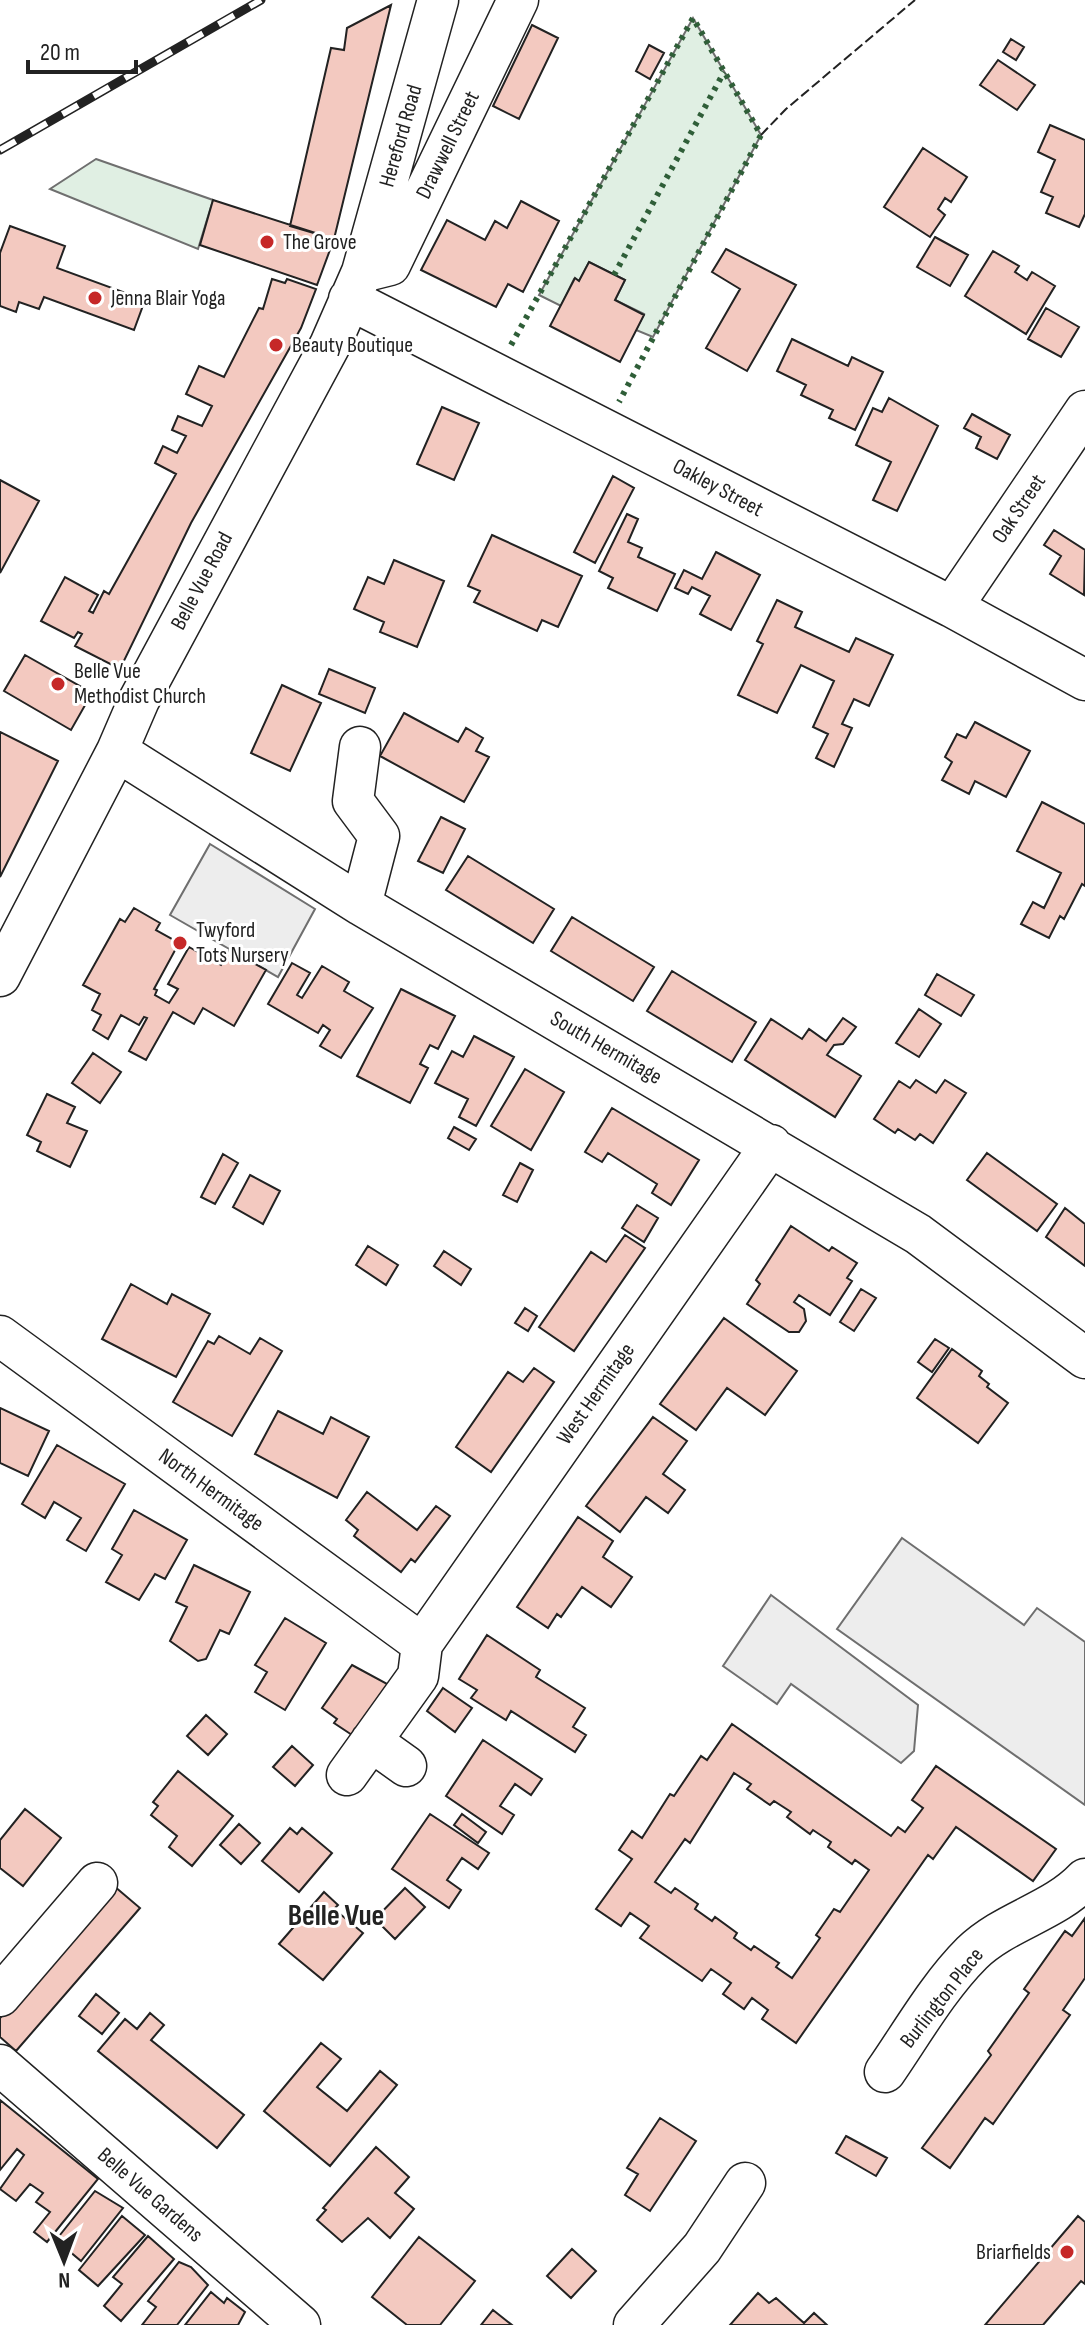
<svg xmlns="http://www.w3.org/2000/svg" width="1085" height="2325" viewBox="0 0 1085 2325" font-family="'Sofia Sans Condensed',sans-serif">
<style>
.green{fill:#e0efe3;stroke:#6f6f6f;stroke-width:2}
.parking{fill:#ededed;stroke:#6f6f6f;stroke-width:2}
.building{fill:#f3c9c0;stroke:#222;stroke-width:2;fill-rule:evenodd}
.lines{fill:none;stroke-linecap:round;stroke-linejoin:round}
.minor-casing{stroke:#222;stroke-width:43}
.minor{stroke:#fff;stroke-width:40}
.rail-casing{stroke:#222;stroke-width:9}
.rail{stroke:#fff;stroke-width:6;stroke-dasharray:18;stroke-linecap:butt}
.hedge{stroke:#2f5e38;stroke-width:6;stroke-dasharray:4 6;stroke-linecap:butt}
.fence{stroke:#222;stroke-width:2;stroke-dasharray:10 4;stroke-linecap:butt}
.poi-dot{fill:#c62828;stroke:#fff;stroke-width:3}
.labels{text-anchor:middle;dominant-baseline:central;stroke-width:6;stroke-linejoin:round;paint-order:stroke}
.street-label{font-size:22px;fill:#222;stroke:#fff}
.poi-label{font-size:22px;fill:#222;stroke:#fff;text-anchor:start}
.district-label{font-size:30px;font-weight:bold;fill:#222;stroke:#fff}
</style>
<rect width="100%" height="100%" fill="#fff"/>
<path class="green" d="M693,18L761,135L653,337L636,330L644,314L615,300L625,280L589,262L579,281L574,279L561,306L539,295Z
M96,159L213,200L198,249L50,189Z"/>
<path class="parking" d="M210,844L315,909L278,977L170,915Z
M902,1538L1024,1625L1037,1608L1085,1642V1805L837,1629Z
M771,1595L918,1705L914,1751L901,1763L791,1684L777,1704L723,1666Z"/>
<path class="building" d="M391,5L334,239L290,226L331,48L344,50L347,28Z
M532,25L558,38L519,119L493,106Z
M1011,39L1024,47L1016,60L1003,52Z
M649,45L664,53L650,79L636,71Z
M998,60L1035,85L1017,110L980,85Z
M1050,125L1085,140V214L1079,227L1046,213L1053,197L1041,192L1055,160L1038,152Z
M923,148L967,177L951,202L945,198L938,209L945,215L930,237L884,207Z
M213,200L334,239L317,285L200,245Z
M521,201L559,221L523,292L508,284L496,307L421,270L447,220L485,240L495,221L507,228Z
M10,226L65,246L57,268L145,300L134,330L44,297L39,309L19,302L16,312L0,306V253Z
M935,237L968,255L950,286L917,267Z
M726,249L796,285L747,371L706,348L740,289L712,272Z
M993,251L1019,266L1015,272L1027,280L1032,272L1055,286L1026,334L965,296Z
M589,262L625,280L615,300L644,315L620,362L550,326L575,278L579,281Z
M272,279L285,283L287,279L316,289L301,328L191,523L120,669L75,646L82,634L78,632L74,638L41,621L65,577L98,595L89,611L93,613L104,591L109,594L176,474L155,463L163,446L177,453L186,436L172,430L178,416L202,426L212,406L186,394L199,366L224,377L259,308L263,309Z
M1046,308L1079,327L1061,357L1028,339Z
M792,339L848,366L852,357L883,372L855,430L829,418L833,410L801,395L806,385L777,371Z
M889,398L938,426L897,511L873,500L891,462L856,445L873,408L882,412Z
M442,407L479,423L454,480L417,464Z
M972,414L1010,435L997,459L976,448L981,437L964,428Z
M613,476L634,488L595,563L574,552Z
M0,480L39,501L0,573Z
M627,514L638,519L628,542L642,548L638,557L675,574L657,611L608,588L613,578L599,571Z
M1054,530L1085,550L1084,595L1050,574L1061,556L1044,545Z
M492,535L582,576L558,627L542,620L537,631L474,602L480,591L468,586Z
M716,552L760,575L731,630L700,614L710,596L692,587L688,594L675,588L684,570L702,579Z
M394,560L444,581L417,647L380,632L384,622L354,609L368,577L384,584Z
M777,600L802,612L795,627L849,652L856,638L893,655L869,706L854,699L842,724L852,728L834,767L816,758L828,734L813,727L834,681L801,665L777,713L738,695L763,644L757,641Z
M25,655L92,693L71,730L4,691Z
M329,669L375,688L365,713L319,694Z
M282,685L321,703L290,771L251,753Z
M404,713L458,742L466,728L483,738L476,751L489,757L464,802L380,756Z
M975,722L1030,751L1006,797L975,781L969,794L942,780L952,762L945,757L957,734L966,738Z
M0,732L58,761L0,877Z
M1042,802L1085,824V886L1082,884L1064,919L1060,916L1049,938L1021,924L1033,902L1044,908L1061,873L1017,851Z
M441,817L465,829L443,873L418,861Z
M468,856L554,909L533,943L446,890Z
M134,908L160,923L156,930L179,943L154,989L157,990L155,995L169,1003L178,989L168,984L189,947L221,965L230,950L266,970L234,1026L203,1008L194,1024L173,1012L146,1060L129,1051L147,1018L144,1017L139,1025L121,1015L108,1039L93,1030L101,1015L92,1010L100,994L83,985L120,919L125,922Z
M572,917L654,967L633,1001L551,951Z
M292,963L310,973L297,995L302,998L322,966L349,982L344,991L373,1008L341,1058L320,1046L330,1030L323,1025L318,1033L268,1004Z
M672,971L756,1022L732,1062L647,1011Z
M937,974L974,995L961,1016L925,995Z
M401,989L455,1016L438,1049L430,1045L420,1064L428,1068L410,1103L357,1076Z
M919,1009L941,1024L919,1057L896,1043Z
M843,1018L856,1027L843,1044L834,1045L827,1055L861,1076L835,1117L745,1060L771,1019L802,1039L809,1029L826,1041Z
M474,1036L514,1057L476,1126L459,1117L468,1099L435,1083L452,1051L463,1057Z
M93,1053L121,1072L100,1103L72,1083Z
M525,1069L564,1092L531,1150L491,1126Z
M916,1080L936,1093L945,1080L966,1093L933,1143L920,1134L915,1140L898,1129L895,1133L874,1119L899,1081L910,1088Z
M47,1094L75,1107L67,1123L87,1131L70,1167L37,1151L41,1142L27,1135Z
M612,1108L699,1160L671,1205L652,1193L657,1184L608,1153L602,1162L585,1152Z
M454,1127L476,1139L469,1150L448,1138Z
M987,1153L1057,1204L1037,1231L967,1180Z
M223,1154L238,1163L215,1204L201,1197Z
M520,1163L533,1170L517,1202L503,1195Z
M250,1175L280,1191L263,1224L233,1207Z
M637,1205L658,1218L644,1242L622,1228Z
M1065,1208L1085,1224V1266L1046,1237Z
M791,1226L829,1251L832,1247L857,1263L847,1278L852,1281L830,1315L799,1295L794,1302L804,1309L806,1321L799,1332H789L747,1304L760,1284L756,1280Z
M625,1235L645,1248L574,1351L539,1327L591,1252L606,1262Z
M368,1246L398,1265L386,1285L356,1265Z
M444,1251L471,1269L461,1285L434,1266Z
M131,1284L167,1304L172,1294L210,1314L176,1377L102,1339Z
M861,1289L876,1298L854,1331L840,1322Z
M525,1308L537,1316L528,1331L515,1323Z
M724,1318L797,1371L765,1415L727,1388L696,1430L660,1404Z
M219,1336L250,1354L260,1338L282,1351L232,1436L173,1402L208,1341L214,1344Z
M935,1339L949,1348L932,1372L918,1362Z
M952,1349L982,1371L979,1376L989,1384L987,1387L1008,1403L978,1443L917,1398Z
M534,1368L554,1382L491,1472L456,1447L508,1372L523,1382Z
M0,1408L49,1431L28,1476L0,1463Z
M278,1411L323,1434L331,1417L369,1437L337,1498L255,1454Z
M653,1417L687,1441L663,1474L685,1490L668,1513L646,1497L620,1532L586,1506Z
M57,1445L125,1484L86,1551L67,1540L81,1518L54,1502L45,1518L22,1504Z
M367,1492L417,1530L436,1506L450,1516L415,1562L411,1559L401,1572L354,1536L358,1530L346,1520Z
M134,1510L187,1540L165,1579L155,1574L139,1600L106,1582L122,1555L112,1549Z
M578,1517L613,1541L603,1557L632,1577L611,1607L582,1587L561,1617L557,1614L548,1628L517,1607Z
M194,1565L250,1592L229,1634L220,1630L206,1659L198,1661L170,1641L187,1607L176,1602Z
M285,1618L326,1643L285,1710L255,1692L267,1672L255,1665Z
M487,1635L540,1670L536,1677L585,1708L573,1727L586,1735L575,1752L511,1711L506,1720L471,1698L477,1690L459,1679Z
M352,1665L391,1686L355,1737L334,1723L337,1719L322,1708Z
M443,1688L472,1708L455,1732L427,1711Z
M206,1715L227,1734L208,1755L187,1736Z
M732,1724L891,1836L898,1827L905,1832L923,1808L912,1800L936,1766L1056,1849L1033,1881L956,1827L933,1859L928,1855L796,2043L762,2019L768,2010L752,1998L744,2009L723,1994L731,1983L711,1969L702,1981L640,1938L649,1926L630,1913L621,1926L596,1909L632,1859L619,1850L632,1831L642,1838L670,1794L674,1796L701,1756L707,1760ZM734,1773L751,1784L747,1789L770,1805L774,1801L791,1812L787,1817L810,1834L813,1830L831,1842L828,1847L852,1864L855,1860L869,1870L840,1912L834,1909L816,1935L820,1938L792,1978L776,1967L779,1963L754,1946L751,1950L734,1938L737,1933L715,1917L712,1921L695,1909L698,1904L675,1888L671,1893L655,1882L685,1839L690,1843Z
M483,1740L542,1779L531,1795L515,1784L500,1806L514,1815L502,1834L446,1796Z
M292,1746L313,1765L295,1786L273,1767Z
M178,1771L233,1816L192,1866L169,1847L177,1836L151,1815L158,1806L153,1802Z
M25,1809L61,1838L23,1886L0,1868V1840Z
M430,1814L489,1853L478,1869L462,1858L447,1880L461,1890L449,1908L392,1869Z
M462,1814L486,1832L478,1843L454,1825Z
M239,1824L260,1843L241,1864L220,1845Z
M290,1828L297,1834L302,1828L332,1853L299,1892L262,1861Z
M114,1886L140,1908L16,2051L0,2037V2018Z
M405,1888L425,1907L395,1939L375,1919Z
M324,1892L338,1905L334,1909L363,1933L323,1980L279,1944Z
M1085,1918V1978L1063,2010L1070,2015L993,2124L985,2118L950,2168L922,2148L991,2055L988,2051L1029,1993L1024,1989L1065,1931L1072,1936Z
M96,1994L119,2013L102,2034L79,2016Z
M150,2013L164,2025L151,2040L244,2115L217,2148L98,2051L125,2019L137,2029Z
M321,2043L341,2059L317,2087L347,2111L380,2071L397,2085L330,2166L264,2111Z
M0,2100L98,2179L47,2242L34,2232L50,2212L36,2202L43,2193L30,2184L16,2201L0,2189L24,2155L17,2149L0,2170Z
M660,2118L696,2141L650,2211L625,2195L638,2174L627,2168Z
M846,2136L887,2158L876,2176L836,2153Z
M376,2147L409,2177L395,2193L414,2209L390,2238L368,2218L342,2242L317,2220L326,2210L323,2208Z
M95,2191L123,2208L81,2261L56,2240Z
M122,2216L145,2235L98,2286L79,2270Z
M1078,2216L1085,2222V2284L1081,2281L1043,2325H985Z
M148,2236L174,2259L121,2321L104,2306L122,2284L113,2277Z
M419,2237L475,2281L440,2325H407L372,2297Z
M572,2249L596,2271L571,2298L547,2276Z
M179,2262L191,2267L208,2285L177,2325H142L156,2307L148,2301Z
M211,2292L224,2303L227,2298L245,2312L238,2325H185Z
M758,2293L769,2303L776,2298L804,2323L814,2313L827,2325H730Z
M493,2310L512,2325H481Z"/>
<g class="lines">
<g class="minor-casing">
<path id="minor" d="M362,272L390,265L518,0
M349,299L952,607L1085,680
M952,607L1085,411
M360,747L353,801L379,836L361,905
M117,751L361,905L918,1234L1085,1358
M0,976L117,751L139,700L330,345L362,272L438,0
M0,1336L422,1644
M371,1741L406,1766
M347,1775L418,1676L422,1644L771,1145
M0,1996L97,1883
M0,2065L300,2325
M885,2072C912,2033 938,1987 972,1953C1005,1921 1054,1912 1085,1879
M634,2325L702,2248L745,2183"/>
</g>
<use href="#minor" class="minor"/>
<g class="rail-casing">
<path id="rail" d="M0,150L261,0"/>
</g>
<use href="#rail" class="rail"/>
<path class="hedge" d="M614,275L724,72
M511,345L693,18L761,135L619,402"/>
<path class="fence" d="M761,135L786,109L915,0"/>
</g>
<g class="poi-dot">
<circle cx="267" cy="242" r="8"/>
<circle cx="95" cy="298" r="8"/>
<circle cx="276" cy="345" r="8"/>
<circle cx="58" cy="684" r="8"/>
<circle cx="180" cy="943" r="8"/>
<circle cx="1067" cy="2252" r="8"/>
</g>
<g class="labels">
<g class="street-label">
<text transform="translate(401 136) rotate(-74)">Hereford Road</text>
<text transform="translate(448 145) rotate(-64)">Drawwell Street</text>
<text transform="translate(718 488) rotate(28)">Oakley Street</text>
<text transform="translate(1019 509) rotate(-56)">Oak Street</text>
<text transform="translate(202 581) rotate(-62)">Belle Vue Road</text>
<text transform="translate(606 1048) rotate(30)">South Hermitage</text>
<text transform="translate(596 1394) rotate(-55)">West Hermitage</text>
<text transform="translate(211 1490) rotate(36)">North Hermitage</text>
<text transform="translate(942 1998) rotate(-52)">Burlington Place</text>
<text transform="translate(150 2195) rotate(41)">Belle Vue Gardens</text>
</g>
<g class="poi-label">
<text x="283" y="242">The Grove</text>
<text x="111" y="298">Jenna Blair Yoga</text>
<text x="292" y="345">Beauty Boutique</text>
<text x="74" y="671">Belle Vue<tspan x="74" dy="25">Methodist Church</tspan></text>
<text x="196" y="930">Twyford<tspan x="196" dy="25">Tots Nursery</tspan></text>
<text x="1051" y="2252" text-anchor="end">Briarfields</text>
</g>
<g class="district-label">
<text x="336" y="1916">Belle Vue</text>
</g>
</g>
<g transform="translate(64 2261) rotate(179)" stroke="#ffffff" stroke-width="6" paint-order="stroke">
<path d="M0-6L14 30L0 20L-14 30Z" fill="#222222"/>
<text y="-12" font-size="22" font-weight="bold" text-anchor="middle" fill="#222222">N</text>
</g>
<path d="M28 60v12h108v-12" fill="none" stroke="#222222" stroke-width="4"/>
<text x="40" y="60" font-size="24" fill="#222222" stroke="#ffffff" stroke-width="6" paint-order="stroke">20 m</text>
</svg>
